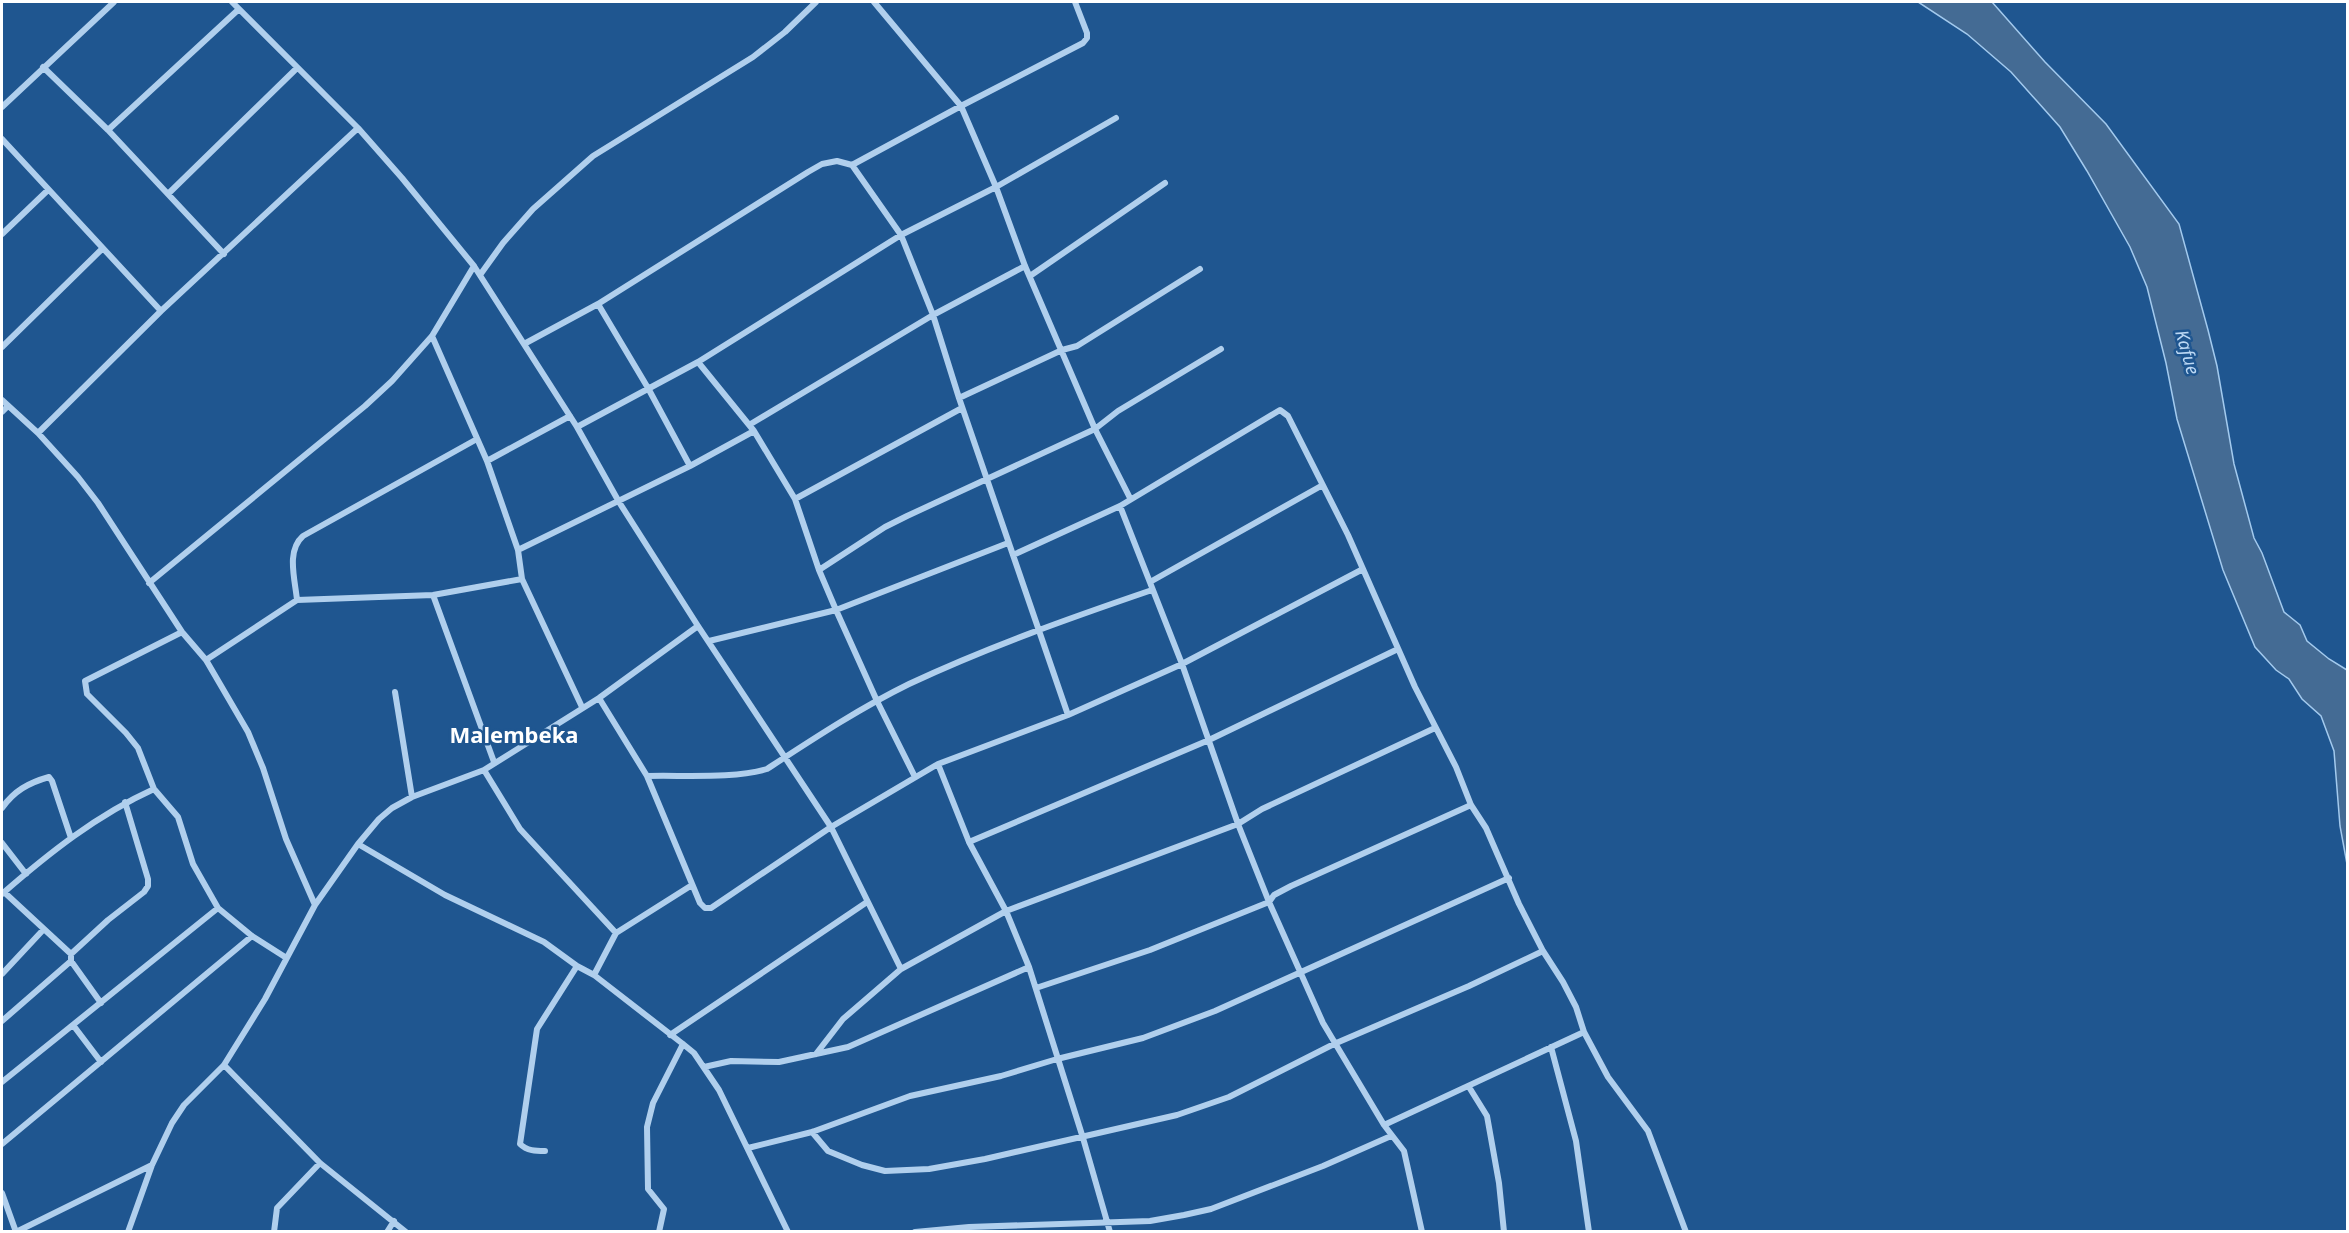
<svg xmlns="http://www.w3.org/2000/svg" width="2349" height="1233" viewBox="0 0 2349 1233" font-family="'Noto Sans',sans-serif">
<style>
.water{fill:#446b94;stroke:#a3caee;stroke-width:1.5}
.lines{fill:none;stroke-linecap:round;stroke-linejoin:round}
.street{stroke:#b0cfed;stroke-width:6}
.labels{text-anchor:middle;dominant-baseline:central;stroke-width:5;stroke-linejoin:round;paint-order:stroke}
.water-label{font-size:18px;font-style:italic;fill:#bcd8f4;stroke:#1f5690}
.district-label{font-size:22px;font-weight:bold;fill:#fff;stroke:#1f5690}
</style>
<rect width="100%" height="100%" fill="#1f5690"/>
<path class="water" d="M1918,2H1992L2045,62L2106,124L2179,224L2208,330L2217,366L2234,464L2254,538L2262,553L2284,612L2300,625L2307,641L2329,659L2347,670V864L2340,826L2334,751L2321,716L2302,699L2289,679L2276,670L2255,647L2223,570L2177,419L2166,363L2147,287L2130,247L2087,171L2060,127L2036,100L2011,72L1967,34Z"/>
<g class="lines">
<path class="street" d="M232,2L358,128L402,178L474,266L577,427L619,502L698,626L831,827L901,969
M874,2L961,106L996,187L1025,266L1095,429L1130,498
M43,67L108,130L224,254
M2,107L114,2
M108,130L239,9
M2,139L161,311
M852,165L961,106L1083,43L1087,38V33L1075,2
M168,194L297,68
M2,234L48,190
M480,275L503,243L533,209L593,156L753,57L785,32L816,2
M1030,276L1165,183
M598,304L648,388L690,466
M432,336L487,461L518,550L522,579L582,707
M524,344L598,304L808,172L822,164L837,161L852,165L901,235L933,315L959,398L1068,715
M2,347L102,249
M698,362L754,431L795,499L819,570L836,610L877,701L915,777
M959,398L1062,350L1077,346L1200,269
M2,400L38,433L78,477L98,503L182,632L206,660L248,732L263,768L286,839L315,905
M2,412L8,406
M749,425L933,315L1025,266
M577,427L698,362L901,235L996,187L1116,118
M38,433L161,311L358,128
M487,461L570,416
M795,499L962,408
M1120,506L1182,664L1238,824L1269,902L1323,1023L1384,1125L1404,1151L1422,1232
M518,550L690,466L754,431
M1013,555L1120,506L1280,410L1288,416L1348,535L1415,687L1456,767L1471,805L1486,828L1519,904L1543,951L1563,982L1576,1007L1584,1032L1608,1077L1648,1131L1686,1232
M819,570L885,527L907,516L1095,429L1118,411L1221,349
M1150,582L1321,486
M149,583L365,406L392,381L432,336L474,266
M433,595L494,762
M297,600C295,579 286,551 303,536L477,439
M182,632L85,681L87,694L126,733L138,748L154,789L178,817L193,864L218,908L252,936L285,957
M709,641L836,610L1008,543
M206,660L297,600L433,595L522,579
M395,692L412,797
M599,698L647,776L700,903L705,908H711L831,827L938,764L1068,715L1182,664L1363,569
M938,764L969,842L1006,911L1029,967L1083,1138L1110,1232
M484,770L520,829L616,933
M647,776C683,775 735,779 767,769C813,739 860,708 909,684C988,647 1070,618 1152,590
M2,808C14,791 28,783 49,777L52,781L71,838
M969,842L1209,740L1398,649
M2,843L26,874
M358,844L445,895L544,942L577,966L594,975L683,1044L694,1053L719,1090L788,1232
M4,892L71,954V961L101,1003
M2,894C49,853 97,815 154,789
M71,954L108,920L144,892L148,886V879L125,802
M2,974L43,930
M594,975L616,933L692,885
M1036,988L1150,950L1269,902L1274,895L1291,886L1471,805
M2,1021L71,961
M73,1025L101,1062
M670,1035L867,902
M1551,1047L1576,1141L1589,1232
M816,1054L843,1019L901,969L1006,911L1238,824L1262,809L1435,728
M224,1065L320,1163L406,1232
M704,1067L731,1061L779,1062L848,1047L1029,967
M2,1082L218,908
M1469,1087L1487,1116L1499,1183L1504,1232
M1384,1125L1584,1032
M812,1132L828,1151L862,1165L885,1171L929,1169L985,1159L1177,1115L1229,1097L1334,1044L1469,986L1543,951
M2,1144L252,936
M748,1148L812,1132L910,1096L1001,1076L1057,1059L1143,1038L1215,1011L1509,878
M545,1151C536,1151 527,1151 520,1144L537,1029L577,966
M2,1193L16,1232
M16,1232L152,1165
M128,1232L152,1165L172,1123L184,1105L224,1065L265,999L315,905L358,844L379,819L392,808L412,797L484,770L599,698L698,626
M274,1232L277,1208L320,1163
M387,1232L394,1221
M659,1232L664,1209L648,1189L647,1127L653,1103L683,1044
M915,1232L969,1227L1150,1221L1184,1215L1211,1209L1323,1166L1391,1136"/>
</g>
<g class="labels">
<g class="water-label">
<text transform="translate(2188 352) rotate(74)">Kafue</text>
</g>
<g class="district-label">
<text x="514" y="734">Malembeka</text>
</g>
</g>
<rect width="2349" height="1233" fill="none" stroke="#ffffff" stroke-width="6"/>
</svg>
